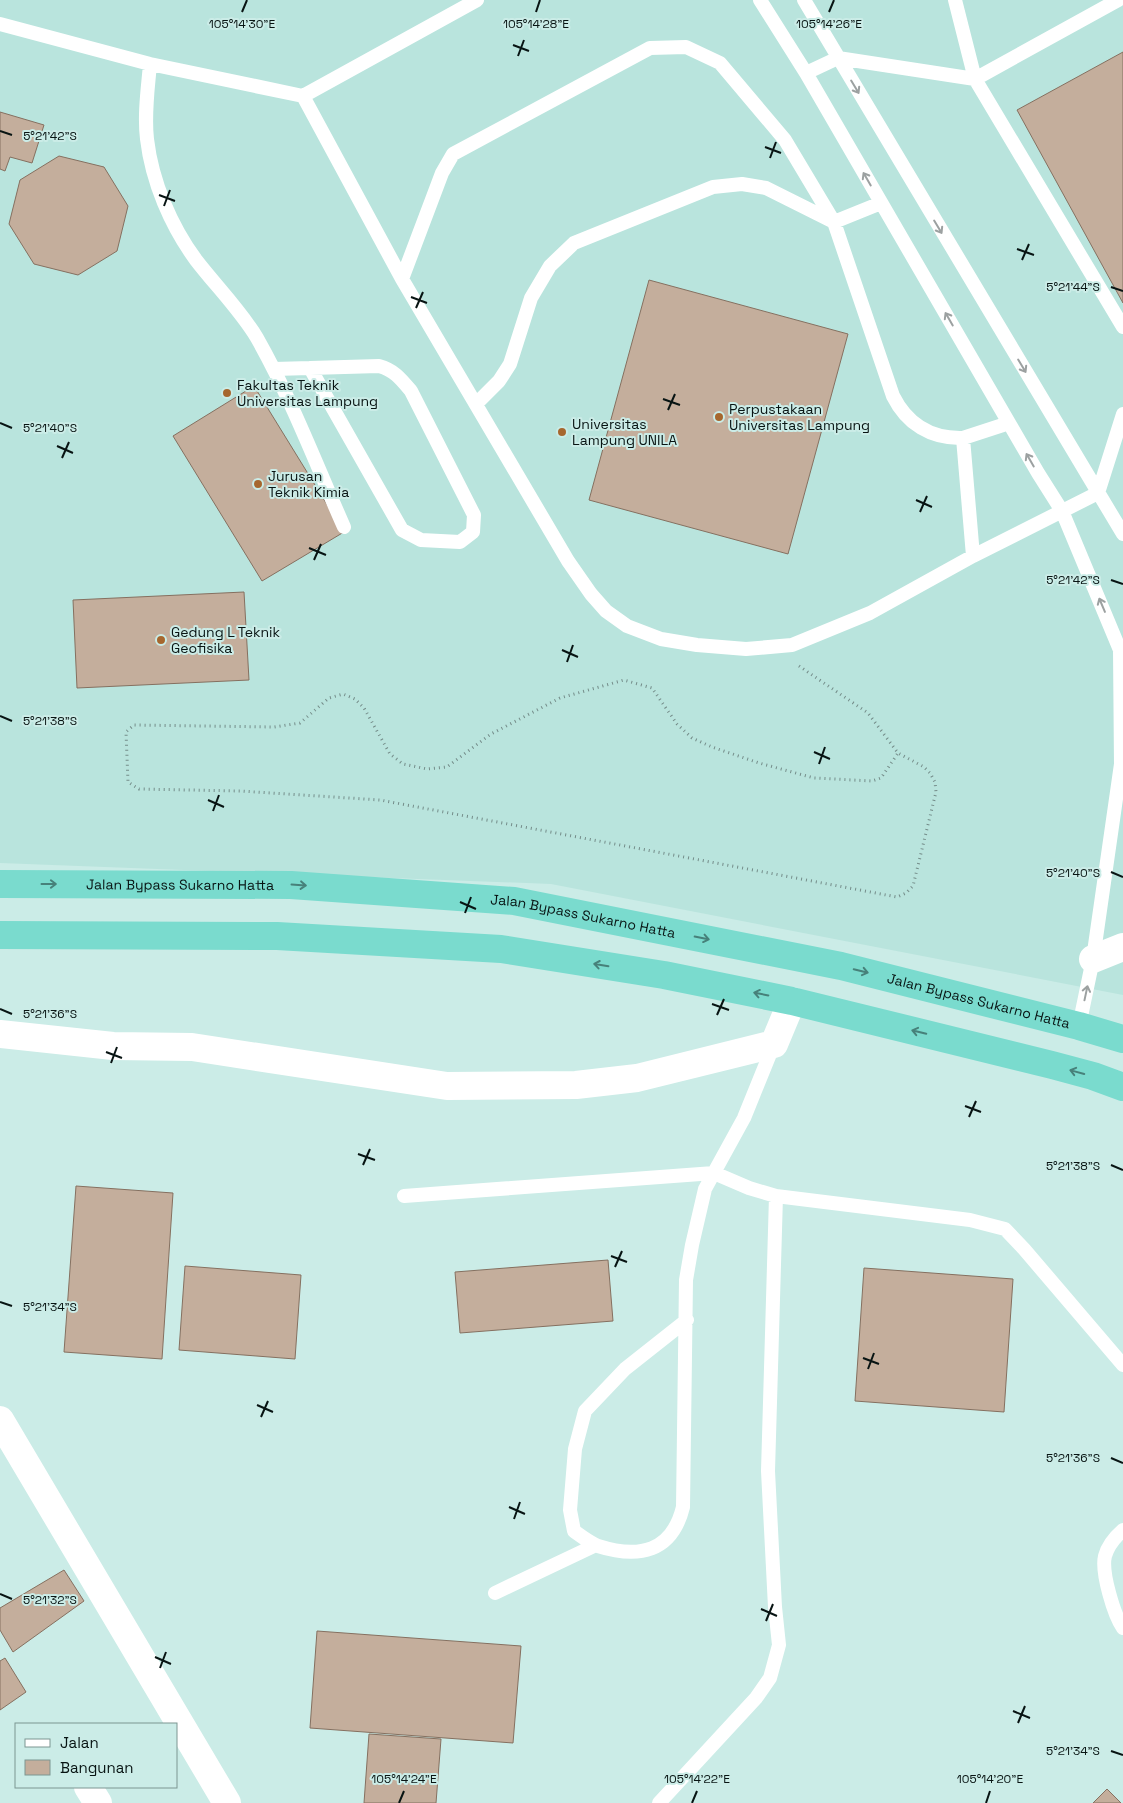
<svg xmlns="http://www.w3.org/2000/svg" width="1123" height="1803" viewBox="0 0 1123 1803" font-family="'Space Grotesk',sans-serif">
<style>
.built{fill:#b9e4dd}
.building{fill:#c4ae9c;stroke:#857060}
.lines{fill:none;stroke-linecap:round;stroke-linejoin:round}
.path{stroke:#748c89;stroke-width:3;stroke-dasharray:1 4;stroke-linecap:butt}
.lane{stroke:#fff;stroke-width:14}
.street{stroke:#fff;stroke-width:28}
.highway{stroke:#7adbce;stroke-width:28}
.oneway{stroke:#9ca1a1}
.oneway2{stroke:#47817a}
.ticks{fill:none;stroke:#081413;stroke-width:2}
.poi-dot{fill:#a6672e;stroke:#cbece7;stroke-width:2}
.labels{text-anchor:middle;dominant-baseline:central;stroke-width:4;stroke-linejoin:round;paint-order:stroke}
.poi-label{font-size:14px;fill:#081413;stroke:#cbece7;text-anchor:start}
.street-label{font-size:14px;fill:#081413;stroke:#cbece7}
.ticks-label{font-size:12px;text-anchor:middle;fill:#081413;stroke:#cbece7;stroke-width:4;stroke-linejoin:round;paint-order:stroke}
</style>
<rect width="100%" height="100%" fill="#cbece7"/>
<path class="built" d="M0,0H1123V995L551,884L0,863Z"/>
<path class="building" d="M1123,52V303L1017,110Z
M0,112L44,125L32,163L10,157L5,171L0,169Z
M59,156L104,167L128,206L117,251L78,275L34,264L9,224L20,180Z
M649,280L848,334L788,554L589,500Z
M254,386L344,532L262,581L173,436Z
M244,592L249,680L77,688L73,600Z
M76,1186L173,1193L162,1359L64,1352Z
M608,1260L613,1321L460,1333L455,1272Z
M185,1266L301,1275L295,1359L179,1350Z
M864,1268L1013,1279L1004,1412L855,1401Z
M64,1570L84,1601L13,1652L0,1630V1608Z
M317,1631L521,1646L513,1743L310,1728Z
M5,1658L26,1692L0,1710V1661Z
M369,1734L441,1739L436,1803H364Z
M1107,1789L1121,1803H1093Z"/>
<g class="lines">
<path class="path" d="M799,666L868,713L898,753L924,767L930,773L935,782L936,792L913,886L906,893L897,897L380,800L240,791L139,789L128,782L126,732L134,725L274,727L300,723L329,698L343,694L355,699L364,708L390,754L403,764L427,769L447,767L491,734L560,698L624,680L652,688L677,724L692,738L712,747L759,763L814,778L872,781L881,778L898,753"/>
<path class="lane" d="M760,0L806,73L1038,473L1062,511L1120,650L1121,764L1093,959L1079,1026
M804,0L1123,534
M955,0L975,79L1118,0
M0,24L150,64L303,96L477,0
M150,64C148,88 144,114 147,139C152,182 171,226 196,260C216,286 241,311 257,338C291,398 316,464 344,527
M806,73L838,58L975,79L1123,327
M303,96L402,279L568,561L591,594L606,611L627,626L661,639L697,645L746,649L792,645L870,613L973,556L1098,493L1123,414
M402,279L442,173L453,154L650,48L686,47L720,63L785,140L834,222L881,203
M274,369L310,368L402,530L421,540L460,542L473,532L474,515L411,391C401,379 394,370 379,366L310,368
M476,404L499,381L510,364L531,298L550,266L574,243L713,187L742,184L766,188L834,222L893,396C907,424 931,439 963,438L973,556
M963,438L1009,423
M404,1196L714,1173L749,1188L776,1196L970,1220L1005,1229L1024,1249L1123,1365
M687,1320L625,1369L585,1411L575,1449L570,1510L574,1531C581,1536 590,1543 598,1546C639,1559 672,1552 683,1507L686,1280L692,1245L705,1189L744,1118L774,1044
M1123,1530C1115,1537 1108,1545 1105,1556C1101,1572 1114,1615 1123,1628
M495,1593L596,1545
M659,1803L756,1698L770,1678L779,1645L775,1607L768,1471L776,1196"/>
<path class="street" d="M1093,959L1123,947
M0,1034L113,1046L192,1047L447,1086L576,1085L637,1078L774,1044L792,1001
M0,1420L227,1803
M88,1787L98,1803"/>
<g class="highway">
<path id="s1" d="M0,884L291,885L514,901L841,966L1079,1026L1123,1039"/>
<path d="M0,935L277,936L501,949L664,975L792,1001L1052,1065L1093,1076L1123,1087"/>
</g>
</g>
<defs><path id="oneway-shaft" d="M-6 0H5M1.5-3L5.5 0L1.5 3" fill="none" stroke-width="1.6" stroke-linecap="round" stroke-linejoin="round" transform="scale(1.25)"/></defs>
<g class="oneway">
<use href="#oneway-shaft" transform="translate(855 87) rotate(59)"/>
<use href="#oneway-shaft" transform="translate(867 179) rotate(-120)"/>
<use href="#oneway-shaft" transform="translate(938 227) rotate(59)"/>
<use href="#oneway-shaft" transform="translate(949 319) rotate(-120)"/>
<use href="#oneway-shaft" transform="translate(1022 366) rotate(59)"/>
<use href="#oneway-shaft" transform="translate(1030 460) rotate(-120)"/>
<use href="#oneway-shaft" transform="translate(1102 605) rotate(-113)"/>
<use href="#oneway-shaft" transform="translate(1086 993) rotate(-78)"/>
</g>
<g class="oneway2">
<use href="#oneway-shaft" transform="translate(49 884)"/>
<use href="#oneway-shaft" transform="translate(299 885) rotate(4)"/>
<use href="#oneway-shaft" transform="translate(702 938) rotate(11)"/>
<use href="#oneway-shaft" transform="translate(601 965) rotate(-171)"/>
<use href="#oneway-shaft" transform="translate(861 971) rotate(14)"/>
<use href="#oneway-shaft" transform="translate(761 994) rotate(-169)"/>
<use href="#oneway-shaft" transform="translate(919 1032) rotate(-166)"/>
<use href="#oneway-shaft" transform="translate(1077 1072) rotate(-165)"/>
</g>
<path class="ticks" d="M242,12L247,0M536,12L540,0M829,12L834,0M513,45L529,51M518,56L524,40M0,131L12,135M765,147L781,153M770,158L776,142M159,195L175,201M164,206L170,190M1017,249L1034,255M1022,260L1029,244M1111,287L1123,291M411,297L427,303M416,308L423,292M663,399L680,405M668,410L675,394M0,423L12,428M57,446L73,453M62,458L69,442M916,500L932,507M920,512L927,496M309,548L326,555M314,560L321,544M1111,580L1123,584M562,650L578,657M567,662L573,645M0,716L12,721M814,752L830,759M819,764L825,747M208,800L224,807M213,811L219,795M1111,872L1123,877M460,902L476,909M465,913L471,897M712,1004L729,1010M0,1009L12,1014M717,1015L724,999M106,1052L122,1058M111,1063L117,1047M965,1106L981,1112M969,1117L976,1101M358,1154L375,1160M363,1165L370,1149M1111,1165L1123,1170M611,1256L627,1262M615,1267L622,1251M0,1302L12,1306M863,1358L879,1364M868,1369L874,1353M257,1405L273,1412M261,1417L268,1401M1111,1458L1123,1463M509,1507L525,1514M514,1519L520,1502M0,1594L12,1599M761,1609L777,1616M766,1621L773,1604M155,1657L171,1664M160,1668L166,1652M1013,1711L1030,1718M1018,1723L1025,1706M1111,1751L1123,1755M399,1803L404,1791M692,1803L697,1791M986,1803L990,1791"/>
<g class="poi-dot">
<circle cx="227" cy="393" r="5"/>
<circle cx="719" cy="417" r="5"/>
<circle cx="562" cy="432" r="5"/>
<circle cx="258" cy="484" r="5"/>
<circle cx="161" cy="640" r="5"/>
</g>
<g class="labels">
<g class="poi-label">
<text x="237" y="385">Fakultas Teknik<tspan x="237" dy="16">Universitas Lampung</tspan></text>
<text x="729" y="409">Perpustakaan<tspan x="729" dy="16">Universitas Lampung</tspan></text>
<text x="572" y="424">Universitas<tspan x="572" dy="16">Lampung UNILA</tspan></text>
<text x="268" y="476">Jurusan<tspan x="268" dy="16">Teknik Kimia</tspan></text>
<text x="171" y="632">Gedung L Teknik<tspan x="171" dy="16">Geofisika</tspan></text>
</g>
<g class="street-label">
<text stroke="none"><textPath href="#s1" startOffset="180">Jalan Bypass Sukarno Hatta</textPath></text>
<text stroke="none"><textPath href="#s1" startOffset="585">Jalan Bypass Sukarno Hatta</textPath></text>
<text stroke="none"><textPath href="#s1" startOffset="990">Jalan Bypass Sukarno Hatta</textPath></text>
</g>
</g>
<g class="ticks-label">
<text x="242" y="28">105°14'30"E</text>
<text x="536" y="28">105°14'28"E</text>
<text x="829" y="28">105°14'26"E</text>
<text x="50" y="140">5°21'42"S</text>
<text x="1073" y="291">5°21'44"S</text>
<text x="50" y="432">5°21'40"S</text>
<text x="1073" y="584">5°21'42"S</text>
<text x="50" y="725">5°21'38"S</text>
<text x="1073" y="877">5°21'40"S</text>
<text x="50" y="1018">5°21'36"S</text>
<text x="1073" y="1170">5°21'38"S</text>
<text x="50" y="1311">5°21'34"S</text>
<text x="1073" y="1462">5°21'36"S</text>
<text x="50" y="1604">5°21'32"S</text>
<text x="1073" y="1755">5°21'34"S</text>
<text x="404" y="1783">105°14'24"E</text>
<text x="697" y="1783">105°14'22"E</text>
<text x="990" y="1783">105°14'20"E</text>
</g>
<rect x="15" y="1723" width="162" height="65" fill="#cbece7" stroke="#7d9692"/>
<rect x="25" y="1739" width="25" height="8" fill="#ffffff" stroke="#7d9692"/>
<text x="60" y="1748" font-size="15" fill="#081413">Jalan</text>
<rect x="25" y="1760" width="25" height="15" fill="#c4ae9c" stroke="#7d9692"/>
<text x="60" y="1773" font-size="15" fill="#081413">Bangunan</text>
</svg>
